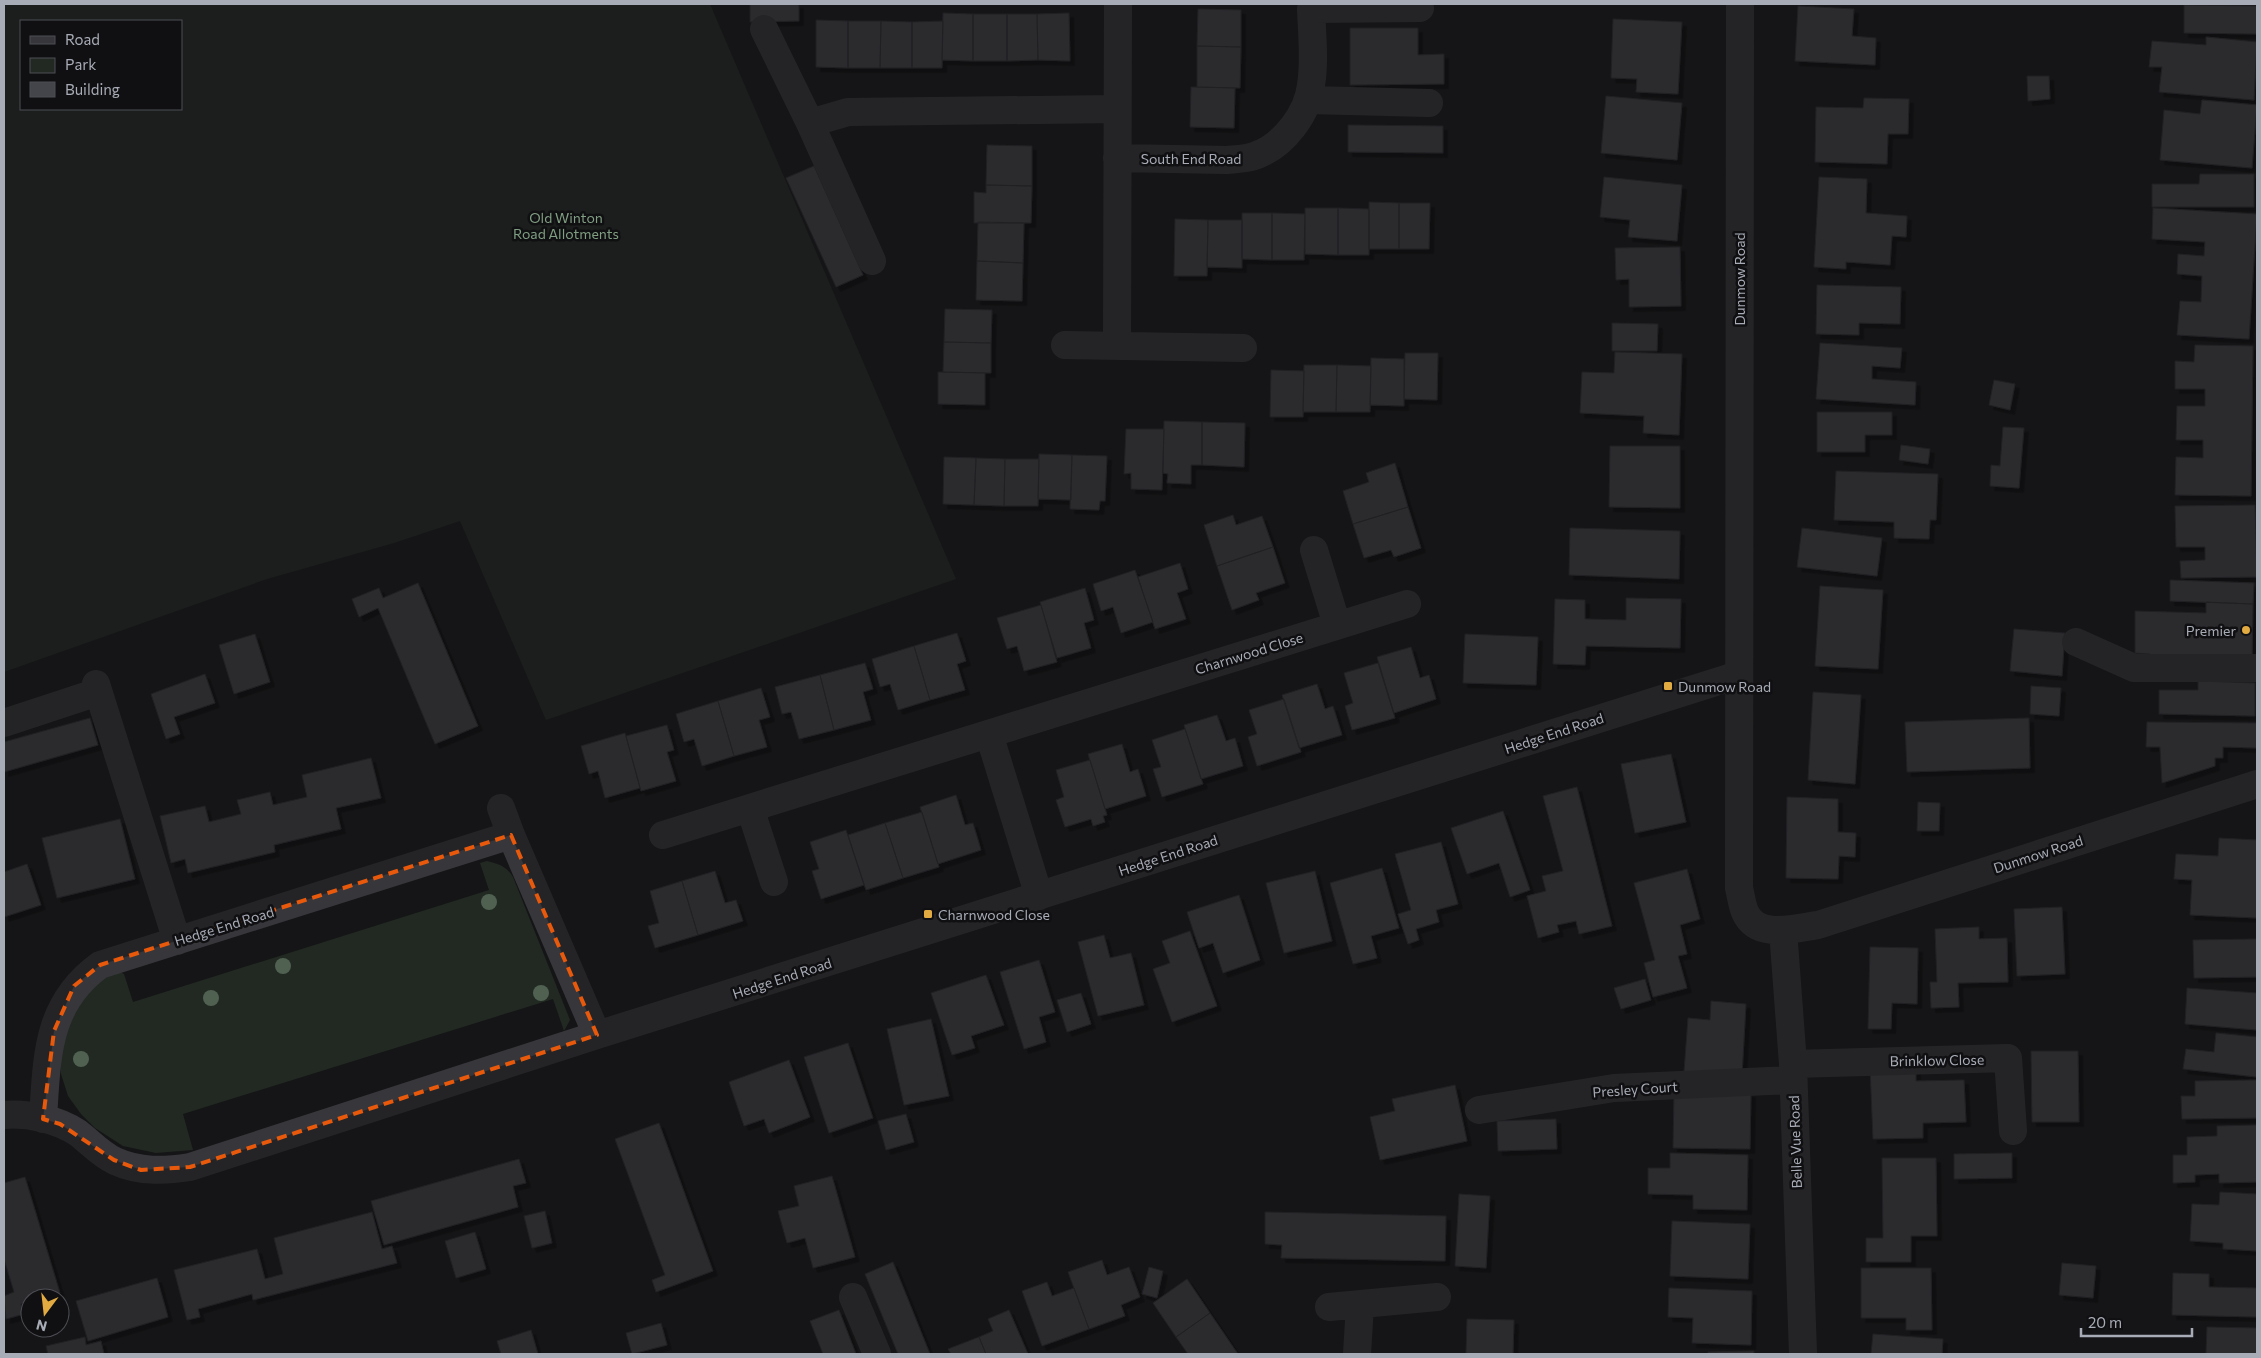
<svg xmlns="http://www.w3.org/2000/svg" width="2261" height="1358" viewBox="0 0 2261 1358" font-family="Commissioner,sans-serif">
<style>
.green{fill:#222922;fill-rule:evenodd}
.building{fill:#44454a;stroke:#2f2f33;filter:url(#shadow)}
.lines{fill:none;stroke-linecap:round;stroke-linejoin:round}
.minor{stroke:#37373b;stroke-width:28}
.tree{fill:#506152}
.marked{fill:none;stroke:#e8590c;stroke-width:4;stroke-dasharray:10 6;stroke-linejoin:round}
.poi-dot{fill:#e2ab42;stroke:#101012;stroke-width:2}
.labels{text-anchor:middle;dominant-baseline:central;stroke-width:5;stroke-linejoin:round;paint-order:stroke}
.street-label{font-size:14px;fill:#a8acb6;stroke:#101012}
.park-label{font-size:14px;fill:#819f83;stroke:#101012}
.poi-label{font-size:14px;fill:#a8acb6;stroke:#101012;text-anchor:start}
</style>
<defs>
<filter id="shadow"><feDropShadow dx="4.5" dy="4.5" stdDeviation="0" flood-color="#0009"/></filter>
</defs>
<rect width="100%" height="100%" fill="#151517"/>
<path class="green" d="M4,4H710L956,579L546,720L460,521L394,543L267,579L4,672ZM21,21H181V109H21Z
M487,861C499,864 506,866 513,877L570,1020L564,1031L553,999L183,1114L193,1150L156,1153L123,1146L95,1128L81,1114L68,1096L61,1074L60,1062L66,1024L96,981L120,972L124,974L133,1002L489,890L480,863Z"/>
<path class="building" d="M750,4H799V21L750,22Z
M2184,5L2257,6V34L2184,33Z
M1798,6L1854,9L1852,36L1876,38L1875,65L1795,61Z
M1198,9L1241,10V47L1197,46Z
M943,13L973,14V61L942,60Z
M1069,13L1070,61L1038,60L1037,14Z
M973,14H1007V61H973Z
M1007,14H1037L1038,60L1007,61Z
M1613,19L1682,22L1678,94L1636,92L1637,79L1611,78Z
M816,20L848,21V68L816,67Z
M848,21H881L880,68H848Z
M881,21L912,22V68H880Z
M943,21L942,68H912V22Z
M1350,28H1418V55L1444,54V84L1350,85Z
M2206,37L2257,42L2254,100L2159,92L2162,67H2149L2152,41L2206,45Z
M1197,46L1241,47L1240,88L1197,87Z
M2027,76H2049L2050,99L2028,101Z
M1191,87L1235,88L1234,128L1190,127Z
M1606,96L1682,103L1677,160L1601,153Z
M1864,98L1909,99L1908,134H1888L1887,164L1815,162L1816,107L1863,108Z
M2202,100L2257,105L2252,168L2160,160L2164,110L2200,114Z
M1348,125L1443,126V153L1348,152Z
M987,145L1032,146V186L986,185Z
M814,166L863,275L836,287L786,178Z
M2200,174H2254V207H2152V184H2199Z
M1604,177L1682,185L1677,241L1628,237L1630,220L1600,217Z
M1819,177L1867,179L1866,213L1907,216L1906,237L1892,236L1890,265L1846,262V269L1814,267Z
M986,185L1032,186L1031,223H974V192L986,193Z
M1369,202L1399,203V249H1369Z
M1399,203H1430L1429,249H1399Z
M1305,208H1338V255L1305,254Z
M1338,208L1369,209V255H1338Z
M2153,208L2257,214L2249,339L2177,335L2180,301L2201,302L2202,276L2177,274L2178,254L2204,256L2205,242L2152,239Z
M1242,213H1272V260L1242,259Z
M1272,213L1305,214L1304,260H1272Z
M1175,219L1208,220L1207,276H1174Z
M1208,220H1242V268L1207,267Z
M978,222L1024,223L1023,263L977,261Z
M1680,247L1681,306L1629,307V279L1616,280L1615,248Z
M977,261L1023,263L1022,301L976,300Z
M1817,285L1901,287L1900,324L1859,323V335L1816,334Z
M945,309L992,310L991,343L944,342Z
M1612,323L1658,324L1657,351H1612Z
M944,342L991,343V373L943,372Z
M1820,343L1902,348L1900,368L1872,366V379L1916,382L1915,405L1816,399Z
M2195,345L2253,346L2251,496L2175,495L2176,457L2203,458V440H2176L2177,406H2205V389H2175V361L2194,362Z
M1615,352L1682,354L1679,435L1643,433L1644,416L1580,413L1582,372L1614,373Z
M1405,353H1438L1437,400L1404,399Z
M1371,358L1404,359V406L1370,405Z
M1304,365H1337L1336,412H1303Z
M1337,365L1371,366L1370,412H1336Z
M1271,370L1304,371L1303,417H1270Z
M938,372L985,373V405L938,404Z
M1994,380L2015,384L2010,410L1989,405Z
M1817,412H1892V435H1865V452H1817Z
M1164,421L1202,422V465H1191V484L1167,483L1168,474L1163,473Z
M1202,422L1245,423L1244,467L1202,465Z
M2003,427L2024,428L2019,488L1990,486L1991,465L2000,466Z
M1126,429H1164L1162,490L1131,489V473L1124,474Z
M1901,445L1930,449L1928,464L1899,460Z
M1610,446H1680V508L1609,507Z
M1039,454L1072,455L1071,500L1038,499Z
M1072,455L1107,456L1105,501H1100L1099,510L1070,509Z
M944,457L976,458L974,505L943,504Z
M976,458L1005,459L1004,506L974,505Z
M1005,459H1039L1038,506H1004Z
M1395,463L1408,507L1353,524L1343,491L1369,482L1366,473Z
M1836,471L1938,474L1936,520H1930L1929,539L1894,538V522L1834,520Z
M2255,505L2257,577L2181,578L2180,561L2205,560V547H2176L2175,506Z
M1408,507L1421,548L1394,557L1391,550L1364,558L1353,524Z
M1233,515L1236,525L1262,516L1273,547L1217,566L1204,525Z
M1570,528L1680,531L1679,579L1569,575Z
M1802,528L1882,538L1877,576L1797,567Z
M1273,547L1285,583L1256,593L1259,600L1232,610L1217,566Z
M1180,563L1188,589L1177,593L1186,619L1155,629L1138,577Z
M1135,570L1153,622L1121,633L1113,607L1101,611L1093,584Z
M2170,580L2254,583L2253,604L2170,601Z
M418,583L478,726L435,744L378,608L359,617L352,599L379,588L383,598Z
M1820,586L1883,590L1878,669L1815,666Z
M1085,588L1094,620L1084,623L1091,648L1057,658L1040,602Z
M1626,598L1681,599L1680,648L1586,646L1585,665L1553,664L1555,599L1585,600V619L1626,620Z
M2206,602L2253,604L2252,660L2149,658L2150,654L2135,653V611L2206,613Z
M1041,605L1057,662L1024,671L1017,646L1007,649L997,618Z
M2014,629L2065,633L2062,676L2010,671Z
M957,633L966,661L957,664L965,690L930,700L914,646Z
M255,634L270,682L234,694L219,645Z
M1465,634L1538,637L1536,685L1463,683Z
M914,646L930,700L898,710L890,684L880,687L872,659Z
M1411,647L1420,678L1429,675L1436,699L1394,713L1377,657Z
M865,663L873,689L863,692L871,720L834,730L820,675Z
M1378,663L1395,718L1352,730L1345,706L1353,703L1344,673Z
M205,674L215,703L174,717L180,734L166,739L151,694Z
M820,675L834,730L799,739L791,712L782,714L775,687Z
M2198,681L2255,683V716L2159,714V690H2198Z
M1317,684L1325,709L1333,706L1342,735L1299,748L1282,695Z
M2031,686L2061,688L2059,716L2030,714Z
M761,688L770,717L759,720L767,747L734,756L718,701Z
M1813,692L1861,695L1855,784L1808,780Z
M1284,699L1301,752L1257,766L1248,737L1257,734L1249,710Z
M718,701L734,756L702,766L694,739L684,742L676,714Z
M1217,715L1226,741L1235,738L1243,766L1201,779L1184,725Z
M90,718L98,745L4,772V742Z
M2029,718L2030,768L1907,772L1905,722Z
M2147,722L2257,723V748L2223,747V758H2215V766L2162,783L2160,747H2146Z
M667,725L674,750L667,752L676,781L641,791L626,736Z
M1185,729L1203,784L1162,797L1153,769L1161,767L1152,740Z
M625,733L640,788L605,798L598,771L589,774L581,746Z
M1122,744L1130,772L1138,769L1146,796L1105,809L1088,754Z
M1671,754L1686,822L1635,833L1621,764Z
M371,758L381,798L336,808L341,829L274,845L275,852L188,873L185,859L171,863L160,816L205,806L209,822L241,814L237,800L270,792L273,805L307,797L302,775Z
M1090,760L1107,815L1103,816L1105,822L1093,826L1091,819L1065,827L1056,800L1064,797L1056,770Z
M1577,787L1612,926L1579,934L1576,921L1557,925L1559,932L1538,938L1527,896L1546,891L1542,876L1563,871L1543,796Z
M956,795L965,825L973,823L981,850L938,864L920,807Z
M1787,797L1838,799V832L1856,833L1855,857L1839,856L1838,879L1786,878Z
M1918,802L1940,803L1939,831H1917Z
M1503,811L1530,890L1510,897L1499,863L1467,874L1451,828Z
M922,812L939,867L903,878L885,823Z
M120,819L135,879L57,898L42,838Z
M885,823L903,878L866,890L848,835Z
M846,830L864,885L821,899L812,871L819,869L810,842Z
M2219,838L2257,840V918L2190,915L2192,880L2174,879L2176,854L2218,856Z
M1441,842L1458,904L1436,910L1439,922L1416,929L1419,940L1408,944L1398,914L1411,910L1395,854Z
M27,864L41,905L4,917V872Z
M1382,868L1399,928L1371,936L1377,958L1353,964L1330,883Z
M1687,869L1700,919L1680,925L1687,954L1678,956L1687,988L1653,997L1644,963L1655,960L1634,883Z
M715,871L725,903L736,900L743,921L698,935L682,881Z
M1315,871L1332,941L1284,953L1266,883Z
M682,881L698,935L655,948L648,926L659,923L650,891Z
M1239,895L1260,960L1223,973L1213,943L1199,948L1187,912Z
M2062,907L2065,974L2017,976L2014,909Z
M1979,927V939L2007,938L2008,982L1958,983L1959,1007L1931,1008L1930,982H1937L1935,929Z
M1190,931L1217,1006L1172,1022L1153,969L1170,963L1162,941Z
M1104,935L1110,958L1131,953L1144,1005L1098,1016L1078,942Z
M2257,939V977L2194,978L2193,940Z
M1870,947L1918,948L1917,1004L1892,1003L1891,1029H1868Z
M1039,960L1055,1012L1039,1017L1046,1042L1024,1049L1000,972Z
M986,975L1004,1025L971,1036L975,1048L952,1055L931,993Z
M1645,979L1651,1000L1621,1009L1614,988Z
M2187,988L2257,993V1030L2185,1024Z
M1081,993L1091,1024L1067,1032L1057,1000Z
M1711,1001L1746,1004L1742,1075L1684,1072L1688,1018L1710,1020Z
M931,1019L949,1096L904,1105L887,1029Z
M2216,1033L2257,1037V1077L2183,1069L2186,1049L2214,1052Z
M848,1043L873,1118L829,1133L804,1057Z
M2031,1051H2078L2079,1122H2032Z
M789,1060L810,1117L769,1133L764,1119L744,1126L729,1082Z
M1916,1065V1081L1964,1080L1966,1122L1923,1123V1138L1873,1139L1870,1067Z
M2257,1080V1118L2182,1119L2181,1096H2195V1081Z
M1455,1085L1467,1141L1380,1160L1370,1117L1395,1111L1392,1099Z
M1674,1092L1751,1093L1750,1149L1673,1148Z
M906,1114L914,1142L886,1150L878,1121Z
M1556,1119L1557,1149L1498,1151L1497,1121Z
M659,1123L713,1271L656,1292L652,1280L665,1275L615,1139Z
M2257,1125V1182L2219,1183V1174L2195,1175V1182L2173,1183V1155H2187V1137L2217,1136V1126Z
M1670,1153L1748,1155L1747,1210L1693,1209V1195L1648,1194V1168H1670Z
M2012,1153V1178L1954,1179V1154Z
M1882,1158H1936L1937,1236H1911V1262H1866V1238H1883Z
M519,1159L526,1183L513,1186L518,1207L384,1245L371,1201Z
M832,1176L855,1257L813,1268L805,1238L787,1243L778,1211L799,1206L794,1186Z
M25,1177L60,1293L42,1298H30V1301L21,1304L24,1314L6,1319L4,1296L14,1292L4,1259V1183Z
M2220,1192L2257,1194V1251L2223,1249V1243L2190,1241L2192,1204L2219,1205Z
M1459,1194L1490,1196L1486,1268L1455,1266Z
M545,1211L552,1243L532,1248L524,1216Z
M372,1212L382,1249L392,1246L397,1263L253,1300L252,1294L198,1309L200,1317L187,1320L174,1270L257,1249L265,1279L283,1274L274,1238Z
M1265,1212L1446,1216L1445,1261L1281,1258L1282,1245L1265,1244Z
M1672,1221L1750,1224L1748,1279L1670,1276Z
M475,1232L486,1269L456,1278L445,1241Z
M1102,1260L1107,1275L1129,1267L1140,1297L1121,1305L1125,1316L1089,1329L1068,1272Z
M893,1262L930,1354H898L865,1274Z
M2062,1263L2096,1266L2093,1298L2059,1295Z
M1149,1267L1163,1271L1157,1298L1142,1294Z
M1861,1268H1931L1932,1330H1906V1318H1861Z
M2173,1273L2209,1274V1287L2257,1288V1317L2172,1315Z
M157,1278L168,1317L88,1341L76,1301Z
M1187,1279L1210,1313L1176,1337L1153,1303Z
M1047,1282L1052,1296L1074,1288L1089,1329L1042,1346L1022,1291Z
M1669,1288L1752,1291L1751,1345L1692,1343L1693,1318L1668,1317Z
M839,1310L856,1354H823L810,1321Z
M1009,1310L1028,1354H986L979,1337L993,1331L988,1319Z
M1210,1313L1238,1354H1188L1176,1337Z
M1467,1319L1514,1320L1513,1354H1466Z
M661,1323L667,1345L632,1354L626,1333Z
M2207,1327L2257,1328V1354H2206Z
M531,1330L538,1354H501L497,1341Z
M1873,1334L1943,1339L1942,1354H1871Z
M85,1337L86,1345L101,1341L104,1354H48L46,1346Z
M979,1337L986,1354H951L948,1349Z
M1754,1351V1354H1708V1352Z"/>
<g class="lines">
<path class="minor" d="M1740,4L1739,888C1741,896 1742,905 1745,912C1757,940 1795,928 1818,925L2257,784
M764,29L810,123L848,112L1117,109
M1309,100L1429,103
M810,123L872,261
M1117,158L1227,160C1238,159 1247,159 1257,155C1284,145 1308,113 1311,85C1315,61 1312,34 1311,9L1420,8
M1065,345L1243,348
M1117,346L1118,4
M1314,550L1337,625
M2076,642L2134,668H2257
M96,684L177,941
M4,723L98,692
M989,734L1039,896
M501,808L511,835L597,1035
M750,808L774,882
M663,835L1407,604
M1783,930L1793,1064L1803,1354
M1793,1064L2008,1058L2013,1131
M1479,1110L1614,1088L1793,1080
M4,1115C28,1113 57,1119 78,1133C90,1142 100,1154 115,1161C139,1172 164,1171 190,1167L597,1035L1738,675
M43,1119C47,1057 46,1004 100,965L511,835
M853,1297L877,1354
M1329,1307L1437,1297
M1357,1354L1360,1305"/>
</g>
<g class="tree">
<circle cx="489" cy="902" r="8"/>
<circle cx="283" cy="966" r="8"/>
<circle cx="541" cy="993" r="8"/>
<circle cx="211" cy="998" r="8"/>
<circle cx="81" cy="1059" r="8"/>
</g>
<path d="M0 0H2261V1358H0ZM511,835L597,1035L190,1167L141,1170L114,1160L60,1124L43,1119L54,1031L74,986L100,965Z" fill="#151517" fill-opacity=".55" fill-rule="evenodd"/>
<path class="marked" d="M511,835L597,1035L190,1167L141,1170L114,1160L60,1124L43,1119L54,1031L74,986L100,965Z"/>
<g class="poi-dot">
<circle cx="2246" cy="630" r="5"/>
<rect x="1663" y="681" width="10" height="10" rx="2.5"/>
<rect x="923" y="909" width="10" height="10" rx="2.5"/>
</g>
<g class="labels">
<g class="street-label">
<text x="1191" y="158">South End Road</text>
<text transform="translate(1739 279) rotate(-90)">Dunmow Road</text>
<text transform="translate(1249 653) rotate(-17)">Charnwood Close</text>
<text transform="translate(1554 733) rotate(-18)">Hedge End Road</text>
<text transform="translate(2038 854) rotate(-18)">Dunmow Road</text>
<text transform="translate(1168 855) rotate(-18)">Hedge End Road</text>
<text transform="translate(224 926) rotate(-17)">Hedge End Road</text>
<text transform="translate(782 978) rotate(-18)">Hedge End Road</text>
<text transform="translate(1937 1060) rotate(-1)">Brinklow Close</text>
<text transform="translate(1635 1089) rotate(-4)">Presley Court</text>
<text transform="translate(1795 1142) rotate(-92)">Belle Vue Road</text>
</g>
<g class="park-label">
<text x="566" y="217">Old Winton<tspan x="566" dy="16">Road Allotments</tspan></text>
</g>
<g class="poi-label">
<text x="2236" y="630" text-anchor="end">Premier</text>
<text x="1678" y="686">Dunmow Road</text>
<text x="938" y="914">Charnwood Close</text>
</g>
</g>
<rect width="2261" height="1358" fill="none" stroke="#a8acb6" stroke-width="10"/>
<rect x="20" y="20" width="162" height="90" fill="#101012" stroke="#4d4e54"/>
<rect x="30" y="36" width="25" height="8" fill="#37373b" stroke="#4d4e54"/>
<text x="65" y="45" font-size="15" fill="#a8acb6">Road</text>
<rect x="30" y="58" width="25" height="15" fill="#222922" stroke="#4d4e54"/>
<text x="65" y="70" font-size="15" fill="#a8acb6">Park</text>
<rect x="30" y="82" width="25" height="15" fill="#44454a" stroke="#4d4e54"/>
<text x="65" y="95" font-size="15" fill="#a8acb6">Building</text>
<g transform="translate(45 1313) rotate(195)"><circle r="24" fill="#101012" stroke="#4d4e54"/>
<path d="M0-4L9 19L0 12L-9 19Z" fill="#e2ab42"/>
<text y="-8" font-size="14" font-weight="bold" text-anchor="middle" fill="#a8acb6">N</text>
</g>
<path d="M2081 1328v8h111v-8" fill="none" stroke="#a8acb6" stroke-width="2.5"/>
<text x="2088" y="1328" font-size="15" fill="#a8acb6" stroke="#101012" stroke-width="4" paint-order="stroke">20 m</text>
</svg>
